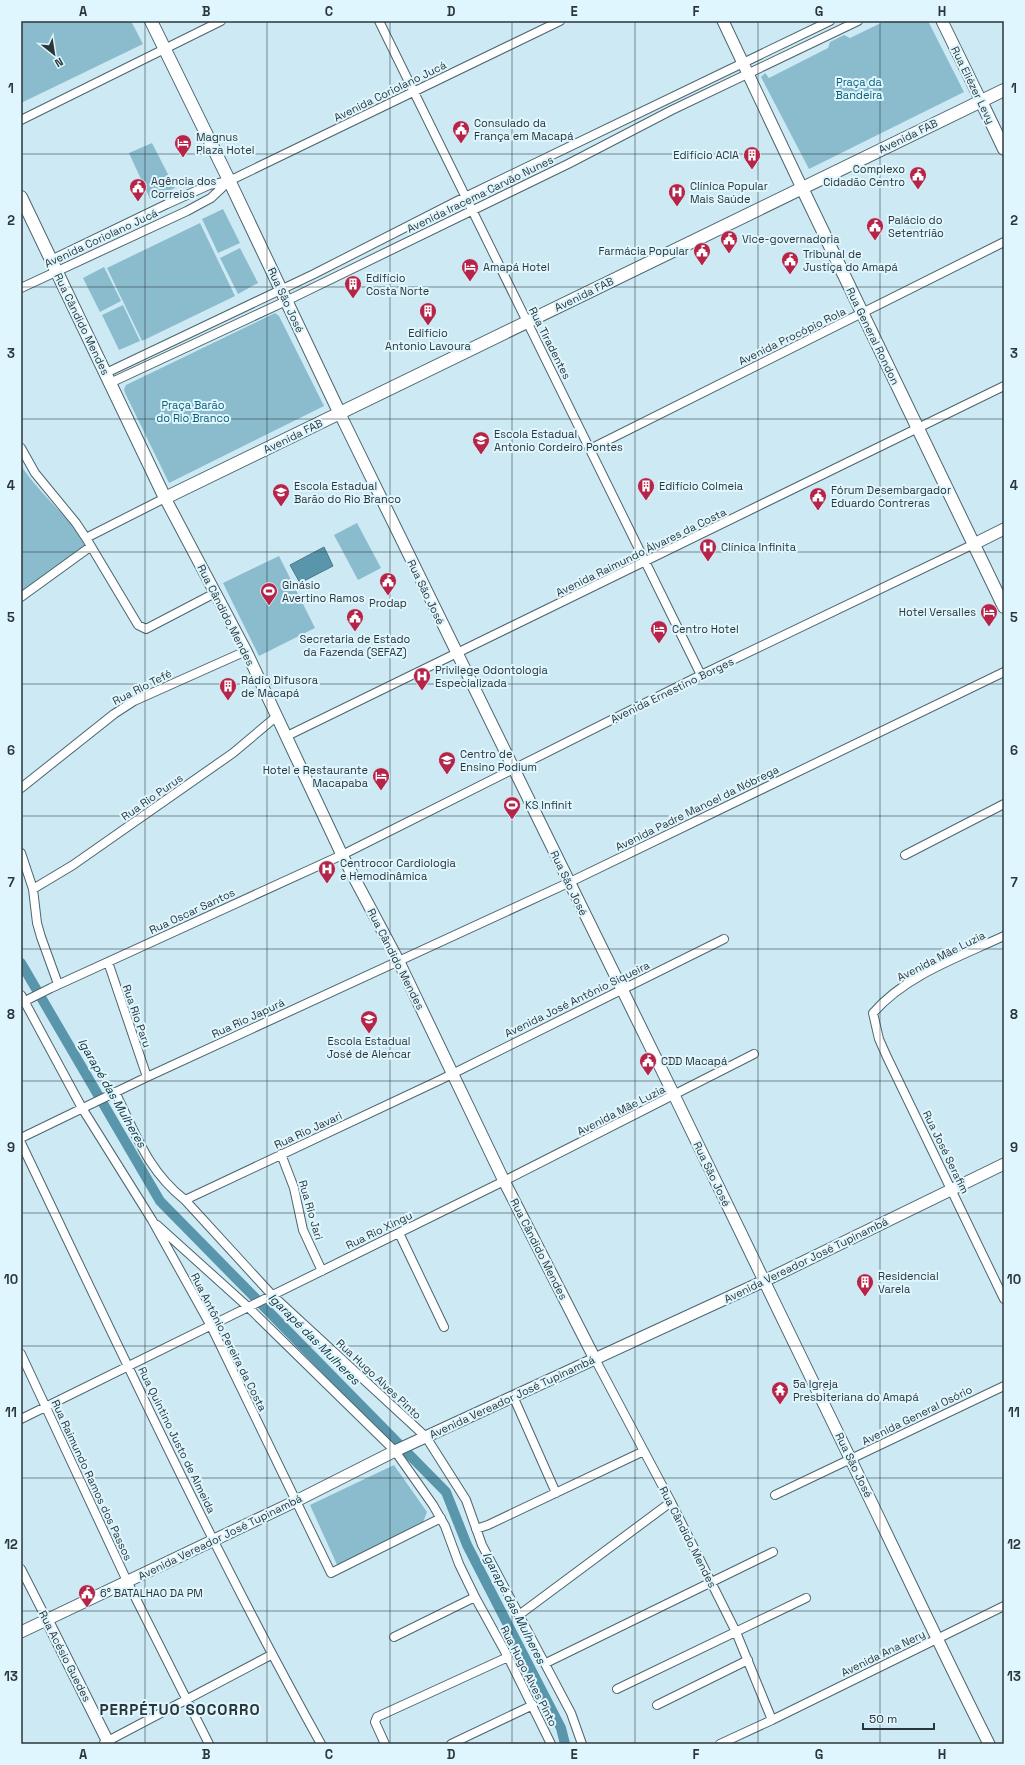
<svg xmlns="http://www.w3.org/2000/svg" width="1025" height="1765" viewBox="0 0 1025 1765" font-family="'Space Grotesk',sans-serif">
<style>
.green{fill:#8bbcce}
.water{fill:#5996ab;stroke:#4b7989}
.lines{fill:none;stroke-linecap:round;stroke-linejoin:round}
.canal{stroke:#5996ab;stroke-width:10}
.minor-casing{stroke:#4c656e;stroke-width:10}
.tertiary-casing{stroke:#4c656e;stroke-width:13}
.secondary-casing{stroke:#4c656e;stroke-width:14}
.minor{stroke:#fff;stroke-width:8}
.tertiary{stroke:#fff;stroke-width:11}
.secondary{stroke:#fff;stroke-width:12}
.grid{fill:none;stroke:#2b363a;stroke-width:1;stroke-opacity:0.55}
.labels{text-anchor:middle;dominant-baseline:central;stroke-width:4;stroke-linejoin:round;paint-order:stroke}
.park-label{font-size:11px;fill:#0a5f76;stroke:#dff6fe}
.street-label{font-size:11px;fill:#2b363a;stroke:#dff6fe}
.poi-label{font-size:11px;fill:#2b363a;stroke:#dff6fe;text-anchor:start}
.water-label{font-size:12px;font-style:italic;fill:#13323c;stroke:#dff6fe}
.district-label{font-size:15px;font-weight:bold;letter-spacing:1px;fill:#2b363a;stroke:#dff6fe}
.neatline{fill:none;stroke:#2b363a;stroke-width:1.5}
.grid-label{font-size:13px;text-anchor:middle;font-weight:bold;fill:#2b363a}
</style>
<rect width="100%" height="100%" fill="#cde9f4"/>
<path class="green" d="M21,21H131L143,44L21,103Z
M885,21H928L964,92L809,169L761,77L765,73L769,78L828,48L830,42L844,35L850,38Z
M152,143L175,188L150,199L129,153Z
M223,209L240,243L218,253L202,219Z
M200,223L235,296L142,341L107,268Z
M240,248L258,283L238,294L220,258Z
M104,267L121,301L100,312L83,278Z
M123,305L140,341L119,350L102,315Z
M275,313L279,316L324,406L169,483L125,393L124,389L126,385Z
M21,465C38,494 77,522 87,551L21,598Z
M357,523L381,568L358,580L334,535Z
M279,556L315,628L259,656L223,583Z
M394,1465L427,1512L422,1525L338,1567L310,1505Z"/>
<path class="water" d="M324,547L333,566L300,583L290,565Z"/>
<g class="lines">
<path class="canal" d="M21,963L160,1201L446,1492L467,1545L561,1728L565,1744"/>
<g class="minor-casing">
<path id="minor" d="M379,21L701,675
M21,120L221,21
M51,260L167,204L209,185L229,181L560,21
M21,288L187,211L211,198L229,181
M106,373L314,274L465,197L830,21
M110,383L286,301L568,164L672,110L858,21
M21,448L35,473L76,523L86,538L165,498
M590,449L1004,242
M86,538L138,625L146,629L215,593
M21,597L90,547
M287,736L1004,386
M21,788L114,714L134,701L246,651
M21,853L33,889L37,923L41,937L58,984
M905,855L1004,804
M33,889L73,865L233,753L277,716
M1004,936C959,957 906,975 873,1013L879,1039L887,1057L1004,1299
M108,962L147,1077
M21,995L82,1108L152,1220L211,1326L331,1573L441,1518
M21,1003L51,988L342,855L701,675L974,544
M115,1092C136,1134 147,1170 185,1200L272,1295L426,1437L466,1500L482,1545L571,1713L582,1744
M21,1138L147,1077L568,883L1004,672
M21,1143C118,1345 212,1548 321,1744
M281,1154L294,1188L303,1230L322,1271
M185,1200L440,1080L724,939
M157,1225L248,1307L395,1451L433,1505L445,1526L459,1564L475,1597L508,1657L551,1744
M399,1233L444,1327
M21,1354L127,1581L209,1744
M595,1359L671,1502L736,1632L772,1720
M513,1396L556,1493
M21,1419L498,1184L754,1054
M775,1495L1004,1386
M476,1529L488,1525L644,1451
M21,1569L47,1620
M519,1615L671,1502
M394,1637L475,1597
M546,1663L773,1552
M617,1689L806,1598
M657,1705L748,1660
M104,1743L271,1655
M385,1744L375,1722L377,1717L508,1657
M451,1744L533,1705
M720,1744L772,1720L1004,1606"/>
</g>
<g class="tertiary-casing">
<path id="tertiary" d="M723,21L802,188
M942,21L981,101
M340,414C450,641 563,868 674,1095C732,1215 791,1336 849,1456C896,1552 941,1649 989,1744
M165,498L246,651L342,855L398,960L504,1181L595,1359
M974,544L1004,529
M47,1620L109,1744
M21,1632L296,1501L395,1451L764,1281L1004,1164"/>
</g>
<g class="secondary-casing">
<path id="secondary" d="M151,21L227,176L340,414
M981,101L1004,149
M802,188L1004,607
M21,197L165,498L1004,90"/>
</g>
<use href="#minor" class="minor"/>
<use href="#tertiary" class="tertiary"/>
<use href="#secondary" class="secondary"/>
</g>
<path class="grid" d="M145,21V1744M267,21V1744M390,21V1744M512,21V1744M635,21V1744M758,21V1744M880,21V1744M21,154H1004M21,287H1004M21,419H1004M21,552H1004M21,684H1004M21,816H1004M21,949H1004M21,1081H1004M21,1213H1004M21,1346H1004M21,1478H1004M21,1611H1004"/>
<defs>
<g id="civic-pin" transform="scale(0.9)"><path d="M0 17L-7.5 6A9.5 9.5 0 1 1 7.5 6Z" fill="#b52449" stroke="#dff6fe"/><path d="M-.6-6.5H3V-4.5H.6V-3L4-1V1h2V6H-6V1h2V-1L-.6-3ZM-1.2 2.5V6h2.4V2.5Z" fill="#fff"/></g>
<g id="hotel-pin" transform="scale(0.9)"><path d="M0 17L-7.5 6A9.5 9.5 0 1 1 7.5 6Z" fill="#b52449" stroke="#dff6fe"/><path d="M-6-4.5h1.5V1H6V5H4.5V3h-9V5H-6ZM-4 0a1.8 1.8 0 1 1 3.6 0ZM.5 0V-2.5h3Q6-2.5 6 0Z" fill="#fff"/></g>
<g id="building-pin" transform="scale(0.9)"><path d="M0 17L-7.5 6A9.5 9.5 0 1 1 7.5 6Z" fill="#b52449" stroke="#dff6fe"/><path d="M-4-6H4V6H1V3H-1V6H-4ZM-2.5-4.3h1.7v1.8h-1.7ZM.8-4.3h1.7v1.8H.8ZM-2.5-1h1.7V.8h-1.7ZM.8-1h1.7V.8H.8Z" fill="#fff"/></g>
<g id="hospital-pin" transform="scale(0.9)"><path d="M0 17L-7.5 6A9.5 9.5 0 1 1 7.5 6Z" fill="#b52449" stroke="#dff6fe"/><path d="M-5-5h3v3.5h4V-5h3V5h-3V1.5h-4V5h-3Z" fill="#fff"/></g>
<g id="school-pin" transform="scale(0.9)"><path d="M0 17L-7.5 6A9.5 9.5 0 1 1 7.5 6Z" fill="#b52449" stroke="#dff6fe"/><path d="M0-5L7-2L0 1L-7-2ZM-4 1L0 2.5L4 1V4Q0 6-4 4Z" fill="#fff"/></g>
<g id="stadium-pin" transform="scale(0.9)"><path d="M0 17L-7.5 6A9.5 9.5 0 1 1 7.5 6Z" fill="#b52449" stroke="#dff6fe"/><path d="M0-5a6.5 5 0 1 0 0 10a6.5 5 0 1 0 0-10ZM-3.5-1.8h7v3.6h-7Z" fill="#fff"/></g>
<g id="temple-pin" transform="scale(0.9)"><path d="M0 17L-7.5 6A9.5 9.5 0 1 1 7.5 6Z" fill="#b52449" stroke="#dff6fe"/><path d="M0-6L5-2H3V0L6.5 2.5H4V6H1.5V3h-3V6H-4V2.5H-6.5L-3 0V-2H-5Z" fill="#fff"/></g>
</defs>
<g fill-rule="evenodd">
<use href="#civic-pin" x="461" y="129"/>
<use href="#hotel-pin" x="183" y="143"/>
<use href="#building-pin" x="752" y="155"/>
<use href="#civic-pin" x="918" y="175"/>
<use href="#civic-pin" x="138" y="187"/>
<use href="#hospital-pin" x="677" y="192"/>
<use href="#civic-pin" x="875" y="226"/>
<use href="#civic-pin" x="729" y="239"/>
<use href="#civic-pin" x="702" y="251"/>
<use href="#civic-pin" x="790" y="260"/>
<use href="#hotel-pin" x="470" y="267"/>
<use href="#building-pin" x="353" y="284"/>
<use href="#building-pin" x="428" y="311"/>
<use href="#school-pin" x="481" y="440"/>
<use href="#building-pin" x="646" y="486"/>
<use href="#school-pin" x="281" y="492"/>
<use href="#civic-pin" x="818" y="496"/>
<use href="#hospital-pin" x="708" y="547"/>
<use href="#civic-pin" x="388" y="581"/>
<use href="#stadium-pin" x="269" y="591"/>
<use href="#hotel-pin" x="989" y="612"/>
<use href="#civic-pin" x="355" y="617"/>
<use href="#hotel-pin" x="659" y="629"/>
<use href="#hospital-pin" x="422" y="676"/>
<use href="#building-pin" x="228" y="686"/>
<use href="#school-pin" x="447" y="760"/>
<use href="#hotel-pin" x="381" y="776"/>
<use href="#stadium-pin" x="512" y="805"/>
<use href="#hospital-pin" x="327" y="869"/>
<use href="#school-pin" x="369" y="1019"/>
<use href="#civic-pin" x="648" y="1061"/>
<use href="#building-pin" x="865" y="1282"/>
<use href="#temple-pin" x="780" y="1390"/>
<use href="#civic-pin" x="87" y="1593"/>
</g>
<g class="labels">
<g class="park-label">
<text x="859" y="82">Praça da<tspan x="859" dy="13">Bandeira</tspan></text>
<text x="193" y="405">Praça Barão<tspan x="193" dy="13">do Rio Branco</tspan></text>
</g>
<g class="street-label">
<text transform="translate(973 85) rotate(64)">Rua Eliézer Levy</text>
<text transform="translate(390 91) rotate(-26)">Avenida Coriolano Jucá</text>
<text transform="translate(908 136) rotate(-26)">Avenida FAB</text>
<text transform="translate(480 194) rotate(-26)">Avenida Iracema Carvão Nunes</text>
<text transform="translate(101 238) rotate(-25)">Avenida Coriolano Jucá</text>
<text transform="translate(584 294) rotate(-26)">Avenida FAB</text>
<text transform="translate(286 300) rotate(65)">Rua São José</text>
<text transform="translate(82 324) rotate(64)">Rua Cândido Mendes</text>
<text transform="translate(792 336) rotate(-26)">Avenida Procópio Rola</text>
<text transform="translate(873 336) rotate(64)">Rua General Rondon</text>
<text transform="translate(550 343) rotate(63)">Rua Tiradentes</text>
<text transform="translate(293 436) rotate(-26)">Avenida FAB</text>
<text transform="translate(641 552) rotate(-26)">Avenida Raimundo Álvares da Costa</text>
<text transform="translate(426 592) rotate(64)">Rua São José</text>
<text transform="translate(226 615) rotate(63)">Rua Cândido Mendes</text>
<text transform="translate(142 687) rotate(-27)">Rua Rio Tefé</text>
<text transform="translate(672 690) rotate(-26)">Avenida Ernestino Borges</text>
<text transform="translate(152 797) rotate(-35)">Rua Rio Purus</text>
<text transform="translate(697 808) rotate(-26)">Avenida Padre Manoel da Nóbrega</text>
<text transform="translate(569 883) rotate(64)">Rua São José</text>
<text transform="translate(192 911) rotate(-25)">Rua Oscar Santos</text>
<text transform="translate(941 956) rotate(-27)">Avenida Mãe Luzia</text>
<text transform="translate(396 959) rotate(63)">Rua Cândido Mendes</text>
<text transform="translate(577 999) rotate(-26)">Avenida José Antônio Siqueira</text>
<text transform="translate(137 1016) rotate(71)">Rua Rio Paru</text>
<text transform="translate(248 1018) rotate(-25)">Rua Rio Japurá</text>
<text transform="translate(621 1110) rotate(-27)">Avenida Mãe Luzia</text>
<text transform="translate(308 1130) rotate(-25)">Rua Rio Javari</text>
<text transform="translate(946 1152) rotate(64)">Rua José Serafim</text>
<text transform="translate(712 1174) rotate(64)">Rua São José</text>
<text transform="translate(311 1210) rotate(74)">Rua Rio Jari</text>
<text transform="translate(379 1230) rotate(-26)">Rua Rio Xingu</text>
<text transform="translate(539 1249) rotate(63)">Rua Cândido Mendes</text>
<text transform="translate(806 1260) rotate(-26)">Avenida Vereador José Tupinambá</text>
<text transform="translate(229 1342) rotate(63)">Rua Antônio Pereira da Costa</text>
<text transform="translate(379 1379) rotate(43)">Rua Hugo Alves Pinto</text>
<text transform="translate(512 1397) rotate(-25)">Avenida Vereador José Tupinambá</text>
<text transform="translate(917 1415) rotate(-26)">Avenida General Osório</text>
<text transform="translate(177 1440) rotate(64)">Rua Quintino Justo de Almeida</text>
<text transform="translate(854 1465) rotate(64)">Rua São José</text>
<text transform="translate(92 1480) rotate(65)">Rua Raimundo Ramos dos Passos</text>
<text transform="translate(220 1537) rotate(-26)">Avenida Vereador José Tupinambá</text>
<text transform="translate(688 1537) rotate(63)">Rua Cândido Mendes</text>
<text transform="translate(883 1653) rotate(-26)">Avenida Ana Nery</text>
<text transform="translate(65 1656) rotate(63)">Rua Acésio Guedes</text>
<text transform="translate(529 1676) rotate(63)">Rua Hugo Alves Pinto</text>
</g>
<g class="poi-label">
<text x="474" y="123">Consulado da<tspan x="474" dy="13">França em Macapá</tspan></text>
<text x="196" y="137">Magnus<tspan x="196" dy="13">Plaza Hotel</tspan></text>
<text x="739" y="155" text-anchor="end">Edifício ACIA</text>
<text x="905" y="169" text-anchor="end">Complexo<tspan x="905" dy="13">Cidadão Centro</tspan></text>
<text x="151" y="181">Agência dos<tspan x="151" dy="13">Correios</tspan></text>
<text x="690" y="186">Clínica Popular<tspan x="690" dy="13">Mais Saúde</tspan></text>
<text x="888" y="220">Palácio do<tspan x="888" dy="13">Setentrião</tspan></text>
<text x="742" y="239">Vice-governadoria</text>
<text x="689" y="251" text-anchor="end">Farmácia Popular</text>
<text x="803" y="254">Tribunal de<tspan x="803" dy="13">Justiça do Amapá</tspan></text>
<text x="483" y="267">Amapá Hotel</text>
<text x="366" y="278">Edifício<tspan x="366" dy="13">Costa Norte</tspan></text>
<text x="428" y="333" text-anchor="middle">Edifício<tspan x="428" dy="13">Antonio Lavoura</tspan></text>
<text x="494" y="434">Escola Estadual<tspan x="494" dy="13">Antonio Cordeiro Pontes</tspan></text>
<text x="294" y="486">Escola Estadual<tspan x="294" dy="13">Barão do Rio Branco</tspan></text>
<text x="659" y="486">Edifício Colmeia</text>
<text x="831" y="490">Fórum Desembargador<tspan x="831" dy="13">Eduardo Contreras</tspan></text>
<text x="721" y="547">Clínica Infinita</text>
<text x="282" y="585">Ginásio<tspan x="282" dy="13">Avertino Ramos</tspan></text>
<text x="388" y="603" text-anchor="middle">Prodap</text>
<text x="976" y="612" text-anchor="end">Hotel Versalles</text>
<text x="672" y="629">Centro Hotel</text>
<text x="355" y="639" text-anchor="middle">Secretaria de Estado<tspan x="355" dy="13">da Fazenda (SEFAZ)</tspan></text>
<text x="435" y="670">Privilege Odontologia<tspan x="435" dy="13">Especializada</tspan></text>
<text x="241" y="680">Rádio Difusora<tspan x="241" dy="13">de Macapá</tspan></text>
<text x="460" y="754">Centro de<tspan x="460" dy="13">Ensino Podium</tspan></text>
<text x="368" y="770" text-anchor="end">Hotel e Restaurante<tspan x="368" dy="13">Macapaba</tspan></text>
<text x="525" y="805">KS Infinit</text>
<text x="340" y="863">Centrocor Cardiologia<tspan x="340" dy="13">e Hemodinâmica</tspan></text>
<text x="369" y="1041" text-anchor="middle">Escola Estadual<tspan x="369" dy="13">José de Alencar</tspan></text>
<text x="661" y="1061">CDD Macapá</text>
<text x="878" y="1276">Residencial<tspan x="878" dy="13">Varela</tspan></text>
<text x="793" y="1384">5a Igreja<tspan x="793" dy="13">Presbiteriana do Amapá</tspan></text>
<text x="100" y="1593">6° BATALHAO DA PM</text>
</g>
<g class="water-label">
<text transform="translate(112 1093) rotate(60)">Igarapé das Mulheres</text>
<text transform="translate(314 1339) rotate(45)">Igarapé das Mulheres</text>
<text transform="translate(514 1608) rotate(63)">Igarapé das Mulheres</text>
</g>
<g class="district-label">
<text x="180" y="1709">PERPÉTUO SOCORRO</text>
</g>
</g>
<rect width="1025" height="1765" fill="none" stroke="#dff6fe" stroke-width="44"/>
<g transform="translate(54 54) rotate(150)" stroke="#dff6fe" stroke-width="3" paint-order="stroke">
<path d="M0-3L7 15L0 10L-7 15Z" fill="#2b363a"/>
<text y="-6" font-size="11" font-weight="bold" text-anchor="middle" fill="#2b363a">N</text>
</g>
<path d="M863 1723v6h71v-6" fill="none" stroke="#2b363a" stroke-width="2"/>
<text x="869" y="1723" font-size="12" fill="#2b363a" stroke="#dff6fe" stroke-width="3" paint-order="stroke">50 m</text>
<rect x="22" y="22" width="981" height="1721" class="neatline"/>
<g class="grid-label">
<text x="83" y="16">A</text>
<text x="206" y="16">B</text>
<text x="329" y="16">C</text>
<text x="451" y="16">D</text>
<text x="574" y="16">E</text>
<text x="696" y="16">F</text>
<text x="819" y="16">G</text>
<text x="942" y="16">H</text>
<text x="11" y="93">1</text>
<text x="1014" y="93">1</text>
<text x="11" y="225">2</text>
<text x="1014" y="225">2</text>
<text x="11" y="358">3</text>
<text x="1014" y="358">3</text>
<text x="11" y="490">4</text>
<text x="1014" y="490">4</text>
<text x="11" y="622">5</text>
<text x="1014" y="622">5</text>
<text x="11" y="755">6</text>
<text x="1014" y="755">6</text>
<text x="11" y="887">7</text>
<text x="1014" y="887">7</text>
<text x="11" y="1019">8</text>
<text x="1014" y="1019">8</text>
<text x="11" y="1152">9</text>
<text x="1014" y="1152">9</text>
<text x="11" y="1284">10</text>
<text x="1014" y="1284">10</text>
<text x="11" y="1417">11</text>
<text x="1014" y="1417">11</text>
<text x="11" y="1549">12</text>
<text x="1014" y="1549">12</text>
<text x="11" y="1681">13</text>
<text x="1014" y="1681">13</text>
<text x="83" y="1759">A</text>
<text x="206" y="1759">B</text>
<text x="329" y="1759">C</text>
<text x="451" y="1759">D</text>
<text x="574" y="1759">E</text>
<text x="696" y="1759">F</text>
<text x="819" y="1759">G</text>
<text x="942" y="1759">H</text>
</g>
</svg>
